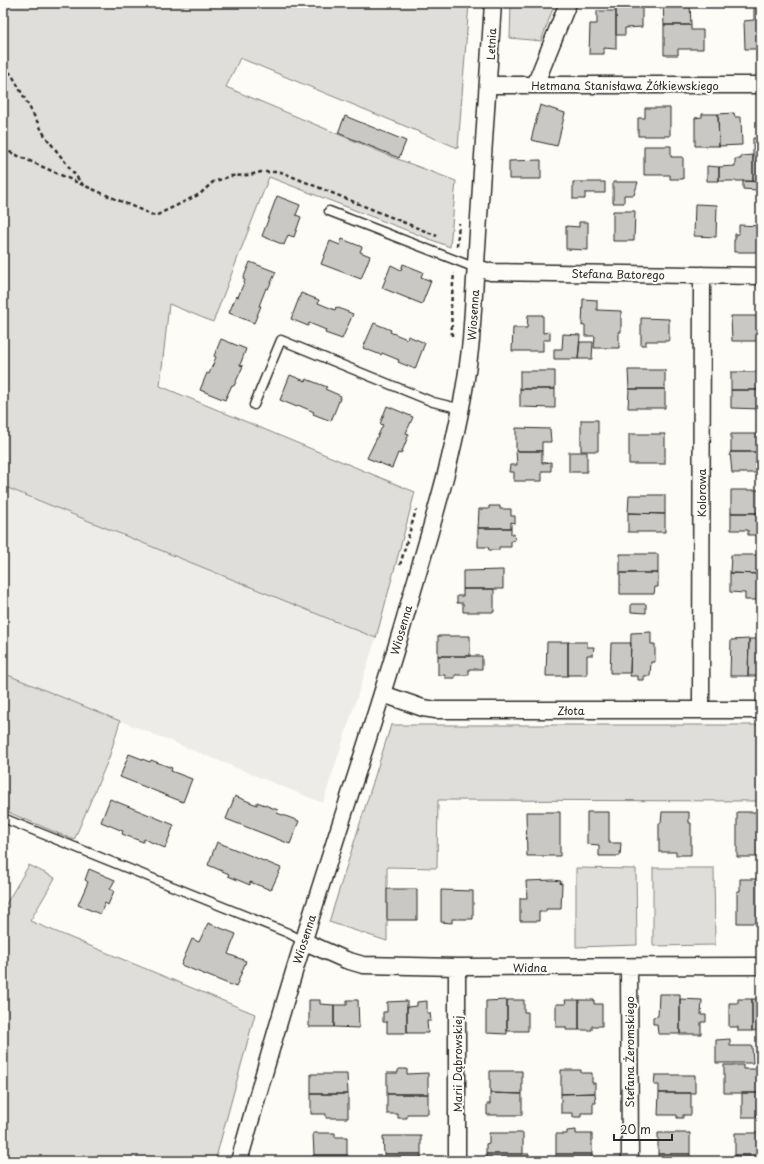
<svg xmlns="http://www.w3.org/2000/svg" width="764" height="1164" viewBox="0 0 764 1164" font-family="'Playpen Sans',sans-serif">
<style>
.built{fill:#edece8}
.green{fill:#dfdeda;stroke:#858482}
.building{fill:#c9c8c4;stroke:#2b2b2b}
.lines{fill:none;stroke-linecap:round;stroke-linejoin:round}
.service-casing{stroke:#2b2b2b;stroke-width:11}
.minor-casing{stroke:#2b2b2b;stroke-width:19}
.path{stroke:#2b2b2b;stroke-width:2.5;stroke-dasharray:4 3;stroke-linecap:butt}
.service{stroke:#fdfcf7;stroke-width:8}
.minor{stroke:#fdfcf7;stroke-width:16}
.labels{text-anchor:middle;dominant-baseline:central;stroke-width:4;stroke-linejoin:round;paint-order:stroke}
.street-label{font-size:11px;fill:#2b2b2b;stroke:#fdfcf7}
</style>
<rect width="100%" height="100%" fill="#fdfcf7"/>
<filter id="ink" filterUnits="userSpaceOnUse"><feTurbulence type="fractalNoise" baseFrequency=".025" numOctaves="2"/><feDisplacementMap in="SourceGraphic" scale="8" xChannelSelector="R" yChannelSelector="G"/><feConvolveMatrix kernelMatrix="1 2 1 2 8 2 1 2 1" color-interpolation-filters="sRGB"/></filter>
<g filter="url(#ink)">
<path class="built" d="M3,486L376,638L323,803L3,673Z"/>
<path class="green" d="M3,3H469L458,148L240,58L226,87L395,158L456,181L450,247L269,177L213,322L169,304L160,386L415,492L376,638L3,486Z
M511,3H555L541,41L510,38Z
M3,673L120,721L109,758L74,840L3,810Z
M391,725H761V801L438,800L437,868L387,867V941L329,922Z
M29,865L55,878L30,921L255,1014L215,1161H3V909Z
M576,868L636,869L637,945L576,947Z
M653,868H714L715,945L653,946Z"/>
<path class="building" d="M616,3H642V27L625,28V35H616Z
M663,3H690L691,25H664Z
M754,3H761V49H745L744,21L754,20Z
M597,11H616V49L604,48V54H589L590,24H597Z
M664,25H691V30H703V49H678V55H664Z
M540,105L565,113L557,146L531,140Z
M645,108H670V136H638V118H645Z
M734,113L735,117H741L742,145L719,146L718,114Z
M702,114H718L719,146H695V118L702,117Z
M345,116L406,141L399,158L338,133Z
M753,138H761V182L753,181Z
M644,146H671V157H683V179H670V175H644Z
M753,155V181H719V167L735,166V159H741V156Z
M541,160V179H509V161Z
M707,166L719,167V181H707Z
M743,181L757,182V190L743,189Z
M573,182H605V193H585V199H573Z
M613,182H638L634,195H624V203H613Z
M277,196L300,205L296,215L301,217L294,237L288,235L284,245L262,236Z
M695,204L717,205L716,237L694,236Z
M613,211H635L634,241H613Z
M579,222H588V250L566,249V226L579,227Z
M739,225L761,226V252H734V240H735V234H739Z
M342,239L362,247L360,252L370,256L361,279L321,264L330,241L340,245Z
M250,262L276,272L268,289L266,288L259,306H261L254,323L229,313L236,296L238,297L245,280L243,279Z
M403,264L423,272L421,277L431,281L422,304L382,288L391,265L401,270Z
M301,293L319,300L318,303L335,310L336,307L353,314L342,339L325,333L326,330L309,323L308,326L291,319Z
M583,299L597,300V310L621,311V332H619V348H594L595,336H585V325L582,326Z
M528,315H543V333L550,332V340H543V351H512L513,328H527Z
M731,316H761V341H732Z
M641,318L669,319V341H646V345H641Z
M374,323L391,330L390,332L407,339L408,336L425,343L415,369L398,362L399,360L382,353L381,355L363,348Z
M563,334L580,335L578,359H554V349H562Z
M221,339L246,349L240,365L243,366L234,386L232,385L225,400L200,390L207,373L209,374L216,357L214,356Z
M580,342H593L592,359H578Z
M628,370H665V389H629Z
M520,371H555V389H520Z
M731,372H761V390H731Z
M290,375L305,381L306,379L327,387L325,389L341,396L331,421L313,414L314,412L298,405L297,407L280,400Z
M520,389H555V408L520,407Z
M629,389H665V408H628Z
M731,390H761V409L731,408Z
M387,406L413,417L406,433L409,434L401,454L398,453L392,468L367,458L383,425L380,424Z
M581,420H598V451H581Z
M516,428L550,429L551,442H542V451H516Z
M629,434H665V464H629Z
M731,434H761V452H731Z
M516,451H542V463L551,462V471H542V481H514V472H509L510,465H517Z
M569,452H587V472H569Z
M730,452H761V473H732Z
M731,490H761V513H731Z
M629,495H665V514L628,513Z
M489,506H500V509H511V516H515V523L511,522V528H478L479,509H489Z
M628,513L665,514V532H628Z
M731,513H761V535H748V530H731Z
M478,528H511V534H514L515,540L511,541V547H499V550H489L488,547H478Z
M620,554H658V573H620Z
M731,555H761V574L730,573Z
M503,570V589H463V571Z
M620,573H658V587H655L654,594H620Z
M730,573L761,574V593H757V600H745V593L730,592Z
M463,589H494V612H463V603H457V596H463Z
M631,604H646V613L631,612Z
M651,632V644H655V662H651L650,676H644V680H638V676H630L631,633Z
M438,636H470V656H438Z
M749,639L748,676H730L731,640Z
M749,639H761V676H748Z
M547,642H568V676H546Z
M568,642H587V647H594L593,655H587V675H568Z
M611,643H631L630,673H610Z
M438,656H482V669H469V675H455V678H445V675H438Z
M129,754L150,762L151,760L172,768L171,771L192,779L183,802L120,777Z
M235,796L257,805V802L278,810L277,813L299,821L290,844L226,819Z
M110,799L174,825L165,848L144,839L143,842L122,834L123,831L101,822Z
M526,812H560V856H527Z
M587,812H609V843H621L620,856H599V845L587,844Z
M662,812H689V823H691V855H676V852H659V823H661Z
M737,812H761V857H737Z
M217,842L281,868L271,890L250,882V885L228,876L229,874L208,865Z
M89,869L115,880L110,889L114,891L108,905L105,903L100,914L78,905L88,882L85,880Z
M740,879H761V923H737V891H740Z
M553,880L561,881L560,884L562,883L561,909H546V912H539V921H520V898H527L526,881Z
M387,889H417V920H387Z
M441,890L473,891V919H452V923L441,922Z
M208,923L236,934L228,954L246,961L236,987L181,965L192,939L199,942Z
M659,994H680V1034H658L657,1024H653V1017L658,1016Z
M680,999L702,1000L701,1015H706V1022H701V1034H680Z
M738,999H752V1031H738V1027H729V1003H738Z
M752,999H761V1030L752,1031Z
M309,1000H320V1004L334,1005V1027H309Z
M347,1000H358L359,1028L334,1027V1005H347Z
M507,1000V1034L486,1033V1001Z
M507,1000H524V1012H528V1031H507Z
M565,1000H579V1030H566V1027H556V1004H566Z
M579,1000H594V1004H602V1026H592V1030H579Z
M407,1001V1033H387V1022H383V1012H387V1002Z
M427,1001V1013H430L431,1021H427L428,1033H407V1007L417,1006V1002Z
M730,1039V1046H752L753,1063H716V1040Z
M724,1065H743V1069H761V1093H724Z
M398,1069H407V1074L428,1073V1094H387V1073H398Z
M561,1070H581V1073H592V1083H595V1093L561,1094Z
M490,1071H522V1094L490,1093Z
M311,1074H347L348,1094H311Z
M655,1075H695V1093H659V1085H654Z
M490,1093L522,1094V1115H487V1104H490Z
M595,1093L596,1103H593V1113H581V1117H573V1113H561V1094Z
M659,1093H691V1115H683V1118H677V1115H658Z
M742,1093H761V1113H757V1117H742Z
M311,1094H348V1118H326V1114H311Z
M387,1094H428V1114H407V1118H398V1114H387Z
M576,1130V1134H592V1154H556V1134H567V1131Z
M313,1133H335V1137H347V1155H314Z
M489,1133H523V1154H486V1144L489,1143Z
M658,1133H690V1154H658Z
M735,1133H761V1155H735Z
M383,1136H421V1154H384Z
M384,1154H421V1161H384Z
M486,1154H529V1161H486Z
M556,1154H592V1161H556Z
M658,1154H690V1161H658Z
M313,1155H348V1161H313Z
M735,1155H761V1161H735Z"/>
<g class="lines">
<g class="service-casing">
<path id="service" d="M329,211L476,268
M254,405L281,340L433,402L462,409
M3,818L288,933L303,941"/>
</g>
<g class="minor-casing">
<path id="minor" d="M488,85H761
M535,85L568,3
M476,268L491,272L761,276
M383,694L423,708L436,710H761
M701,710L702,275
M303,941L346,960L363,965L457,967L761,966
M629,967L630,1161
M239,1161C260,1088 280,1015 303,943C335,838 371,733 402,628C429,533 461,439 471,340L493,3
M457,1161V967"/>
</g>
<path class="path" d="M3,67L12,75L45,136L83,185L155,216L200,194L213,182L231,176L249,175L261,172H281L437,236
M3,149L83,185
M457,246L459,223
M452,336L451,306L454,273
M400,565L416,510"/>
<use href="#service" class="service"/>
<use href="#minor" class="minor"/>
</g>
</g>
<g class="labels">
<g class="street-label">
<text transform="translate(491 44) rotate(-87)">Letnia</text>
<text x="625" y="85">Hetmana Stanisława Żółkiewskiego</text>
<text transform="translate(618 274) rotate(1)">Stefana Batorego</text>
<text transform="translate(473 315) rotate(-86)">Wiosenna</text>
<text transform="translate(701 493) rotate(-90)">Kolorowa</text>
<text transform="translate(401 630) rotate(-74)">Wiosenna</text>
<text x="571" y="710">Złota</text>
<text transform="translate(304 939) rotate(-72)">Wiosenna</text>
<text x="530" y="967">Widna</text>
<text transform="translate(629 1052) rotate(-90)">Stefana Żeromskiego</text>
<text transform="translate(457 1064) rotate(-90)">Marii Dąbrowskiej</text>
</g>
</g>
<rect width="764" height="1164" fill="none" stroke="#fdfcf7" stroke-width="16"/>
<rect x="8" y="8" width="748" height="1148" fill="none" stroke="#2b2b2b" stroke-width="1.5" filter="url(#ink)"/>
<path d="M614 1134v6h58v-6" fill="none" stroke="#2b2b2b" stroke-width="2"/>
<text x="620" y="1134" font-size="12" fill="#2b2b2b" stroke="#fdfcf7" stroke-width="3" paint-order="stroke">20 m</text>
</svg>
